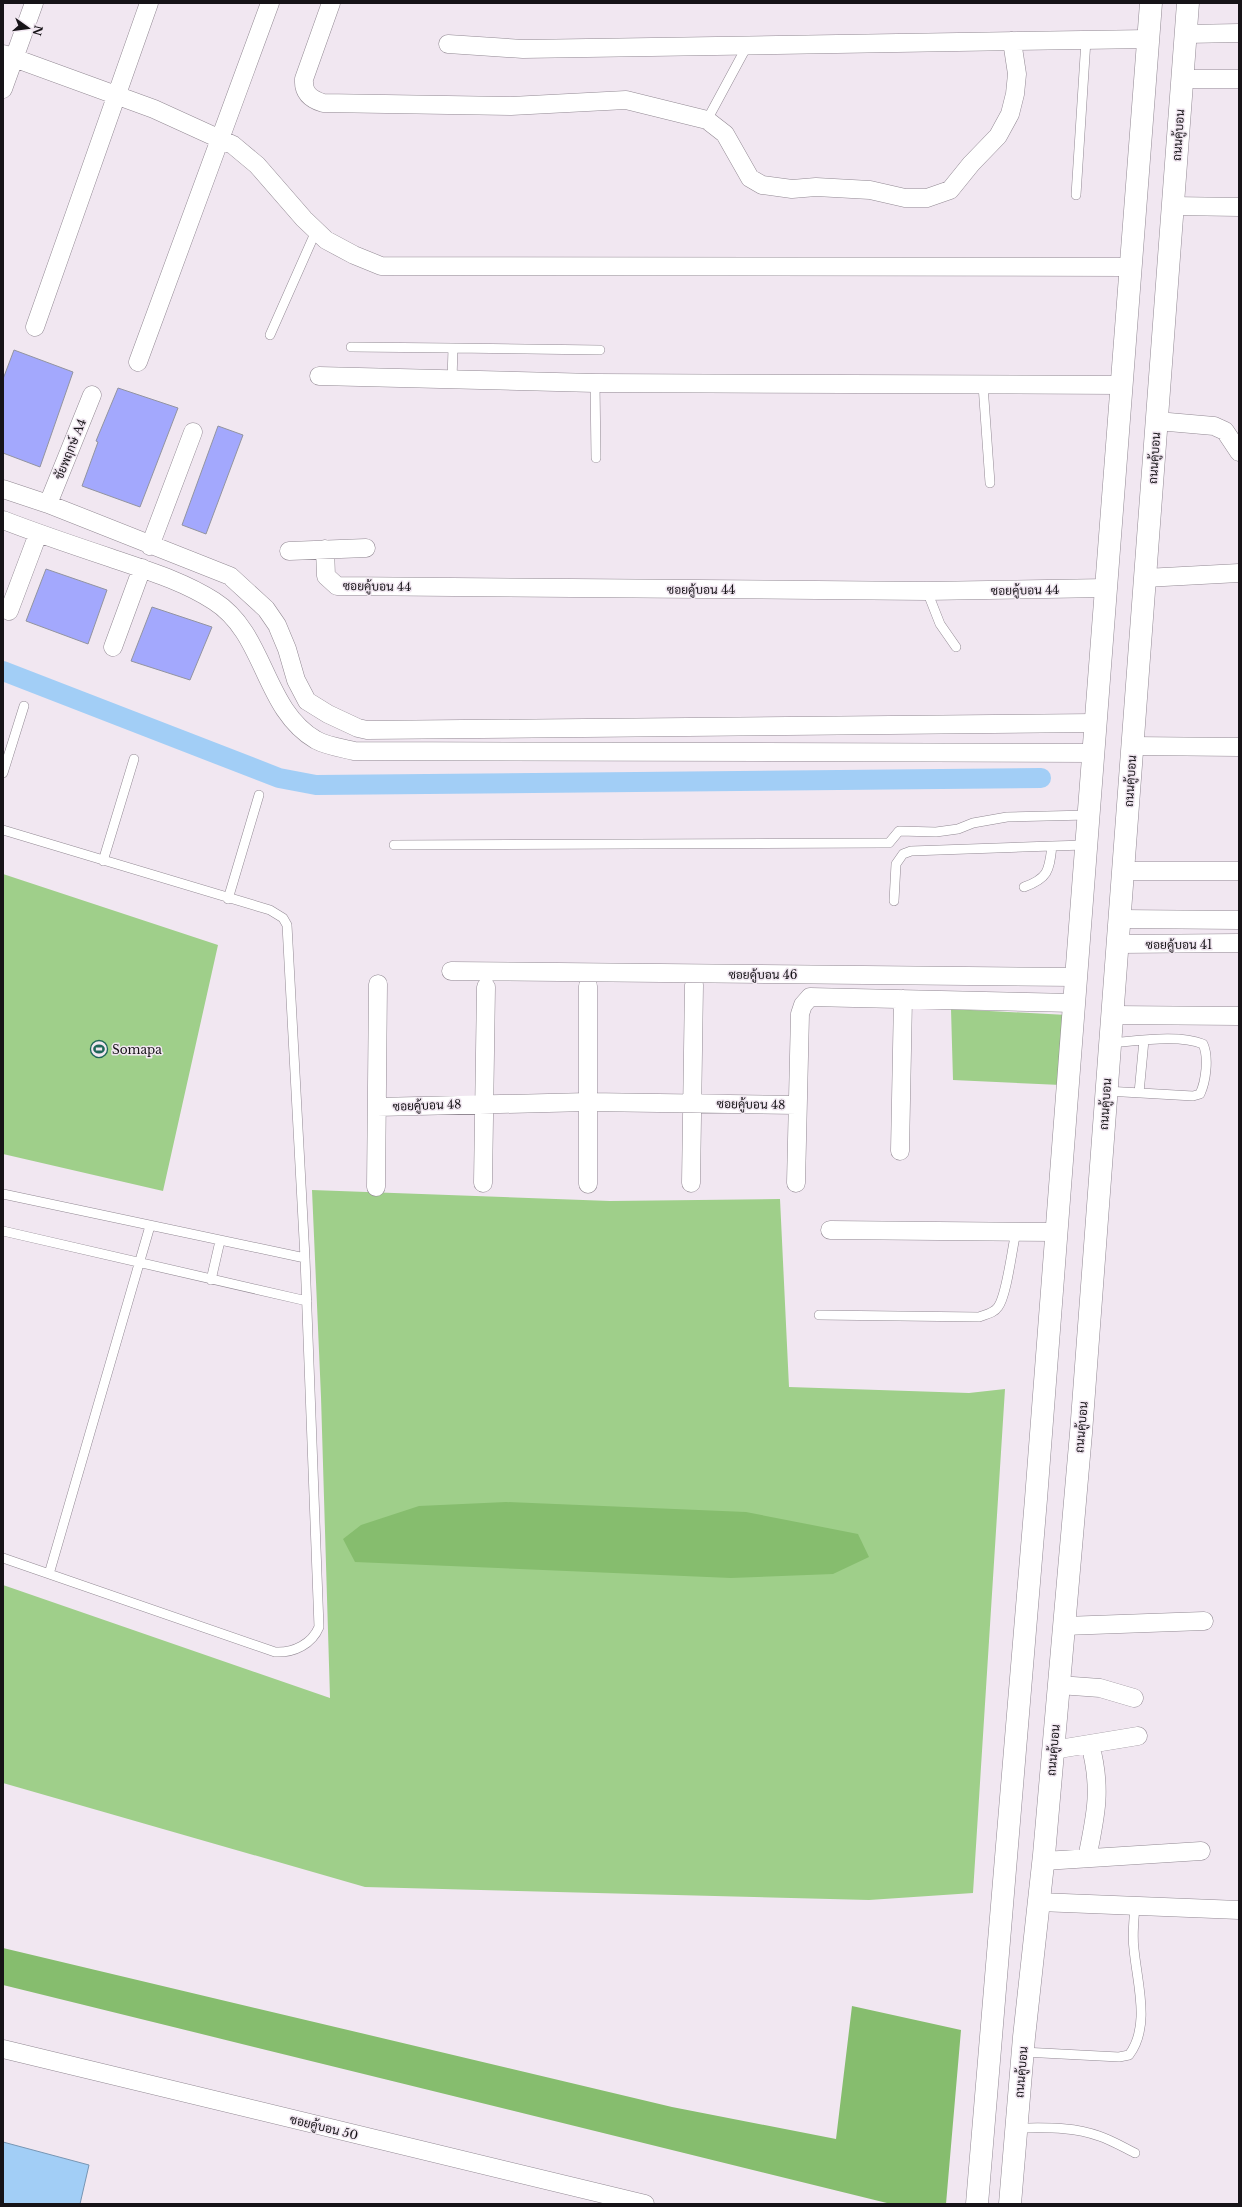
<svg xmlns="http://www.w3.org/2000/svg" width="1242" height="2207" viewBox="0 0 1242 2207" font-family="'Libre Baskerville',Sarabun,serif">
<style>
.green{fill:#9fcf8a}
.forest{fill:#86bd6e}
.water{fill:#a2cef6;stroke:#7896b3}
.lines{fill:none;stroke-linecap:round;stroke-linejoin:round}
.canal{stroke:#a2cef6;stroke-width:20}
.building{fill:#a3a8fd;stroke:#9294a0}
.service-casing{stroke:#928993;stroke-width:10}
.minor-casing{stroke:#928993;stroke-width:19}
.secondary-casing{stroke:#928993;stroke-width:23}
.service{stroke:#fff;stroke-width:9}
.minor{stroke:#fff;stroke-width:18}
.secondary{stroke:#fff;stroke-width:22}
.labels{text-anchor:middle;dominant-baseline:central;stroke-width:3;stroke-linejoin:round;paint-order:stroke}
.street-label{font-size:12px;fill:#161317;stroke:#f1e7f1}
.poi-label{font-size:12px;fill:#161317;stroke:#f1e7f1;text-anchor:start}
</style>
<rect width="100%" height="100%" fill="#f1e7f1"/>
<path class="green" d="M3,874L218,945L163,1191L3,1154Z
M951,1009L1067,1015L1061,1085L953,1080Z
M312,1190L610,1201L780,1199L789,1387L969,1393L1005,1389L973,1893L869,1900L365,1887L3,1783V1585L330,1698L321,1397Z"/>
<path class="forest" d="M506,1502L746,1512L858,1534L869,1557L833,1574L731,1578L355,1562L343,1539L361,1525L419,1506Z
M3,1948L672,2107L836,2139L852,2006L961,2030L946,2204H891L3,1985Z"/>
<path class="water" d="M3,2142L89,2165L80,2204H3Z"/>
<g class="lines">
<path class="canal" d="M3,671L279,778L316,785L1041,778"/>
</g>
<path class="building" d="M14,350L73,372L40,467L3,453V379Z
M118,388L178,408L140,507L82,486L98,442L96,441Z
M218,426L243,435L206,534L182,525Z
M46,569L107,590L88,644L26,621Z
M152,607L212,627L190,680L131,661Z"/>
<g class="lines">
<g class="service-casing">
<path id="service" d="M707,120L747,46
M1076,195L1086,40
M270,335L316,231
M351,347L453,348
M452,380L453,348L600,350
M595,383L596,458
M983,385L990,483
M927,591L940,624L956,647
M3,773L24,706
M3,830L270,910L283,918L287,925L305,1258L319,1627C312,1644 294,1653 275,1652L3,1558
M394,845L882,843H889L899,831L936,832L958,829L973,823L1007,817L1088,815
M103,861L134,759
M1024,887C1049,878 1049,870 1052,846L1086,845
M228,899L259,795
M894,901L896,864L903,854L911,851L1052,846
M1106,1091L1193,1096L1200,1094C1206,1081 1209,1057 1203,1044C1179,1034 1137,1041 1110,1043
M1139,1093L1144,1040
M3,1194L305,1258
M3,1231L307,1301
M211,1280L220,1241
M819,1315L979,1317C987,1314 994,1313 998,1307C1007,1295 1012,1248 1016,1232
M49,1574L150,1226
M1023,2052L1119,2057L1129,2055C1151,2026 1137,1983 1134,1949C1132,1935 1134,1920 1135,1906
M1017,2128C1044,2128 1072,2126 1099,2136C1111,2140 1123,2147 1135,2153"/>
</g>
<g class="minor-casing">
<path id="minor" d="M331,3L304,79C303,93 310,99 323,103L511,106L626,100L707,120L725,134L750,178L762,185L792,189L816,187L870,190L905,198H927L950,190L971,164L998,136L1010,114L1015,94L1017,74L1012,41
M1186,34L1239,33
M448,44L523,49L1148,39
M3,54L154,109L233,145L257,165L304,219L326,240L354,255L381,266L1130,267
M1183,79H1239
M3,89L34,3
M1173,206L1239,207
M35,327L149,3
M138,362L270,3
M319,376L595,383L1122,385
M1157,421L1214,426L1225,431L1239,452
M3,489L48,504L230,576L266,609L277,625L287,649L296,680L307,701L328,714L358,728L367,730L1095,723
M48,504L92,395
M3,520C39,534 75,546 111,558C146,570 183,581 214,601C266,634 263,709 316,740C327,746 342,748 354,751L1093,753
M150,546L193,432
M325,549L326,576L337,586L927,591L1106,588
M289,551L366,548
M1145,578L1239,573
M9,611L38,534
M113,647L142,568
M1132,746L1239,747
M1124,871H1239
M1120,919L1239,920
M1119,944L1239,943
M451,971L1076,977
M1112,1015L1239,1016
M377,1107L588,1102L797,1105
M900,1151L903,999
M483,1183L486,987
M691,1183L694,985
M796,1183L800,1014L803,1005L810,997L1074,1003
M588,1184V986
M376,1187L378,984
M830,1230L1057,1232
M1064,1626L1204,1621
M1059,1685L1100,1688L1134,1698
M1053,1750L1138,1736
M1087,1858C1096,1815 1102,1788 1090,1744
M1044,1861L1201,1851
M1039,1902L1239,1910
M3,2049L645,2204"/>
</g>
<g class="secondary-casing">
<path id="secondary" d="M977,2204L1036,1499L1151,3
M1010,2204L1024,2037L1044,1855L1081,1433L1188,3"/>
</g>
<use href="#service" class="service"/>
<use href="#minor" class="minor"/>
<use href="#secondary" class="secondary"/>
</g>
<defs>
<g id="stadium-ring" transform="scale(0.9)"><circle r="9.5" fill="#f1e7f1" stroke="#1f6659" stroke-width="1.5"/><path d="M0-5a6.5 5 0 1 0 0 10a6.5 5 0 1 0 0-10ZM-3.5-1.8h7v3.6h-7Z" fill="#1f6659"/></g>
</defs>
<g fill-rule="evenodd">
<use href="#stadium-ring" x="99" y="1049"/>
</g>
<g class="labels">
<g class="street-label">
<text transform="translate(1178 135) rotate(-86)">ถนนคู้บอน</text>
<text transform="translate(70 449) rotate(-68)">ชัยพฤกษ์ A4</text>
<text transform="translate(1154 458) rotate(-86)">ถนนคู้บอน</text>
<text transform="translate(377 586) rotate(1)">ซอยคู้บอน 44</text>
<text x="701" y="589">ซอยคู้บอน 44</text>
<text transform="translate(1025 590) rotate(-1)">ซอยคู้บอน 44</text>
<text transform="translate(1130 781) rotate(-86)">ถนนคู้บอน</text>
<text x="1179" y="944">ซอยคู้บอน 41</text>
<text x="763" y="974">ซอยคู้บอน 46</text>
<text transform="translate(751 1104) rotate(1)">ซอยคู้บอน 48</text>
<text transform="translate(1105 1104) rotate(-86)">ถนนคู้บอน</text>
<text transform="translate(427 1105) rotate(-2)">ซอยคู้บอน 48</text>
<text transform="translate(1081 1427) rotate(-85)">ถนนคู้บอน</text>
<text transform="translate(1053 1750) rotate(-85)">ถนนคู้บอน</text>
<text transform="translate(1021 2072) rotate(-85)">ถนนคู้บอน</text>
<text transform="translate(324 2127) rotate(14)">ซอยคู้บอน 50</text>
</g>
<g class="poi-label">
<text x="112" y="1049">Somapa</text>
</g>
</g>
<rect width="1242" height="2207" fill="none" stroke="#161317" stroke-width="8"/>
<g transform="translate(28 28) rotate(104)" stroke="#f1e7f1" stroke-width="3" paint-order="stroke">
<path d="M0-3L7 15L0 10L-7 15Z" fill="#161317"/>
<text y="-6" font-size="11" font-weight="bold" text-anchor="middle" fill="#161317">N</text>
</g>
</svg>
